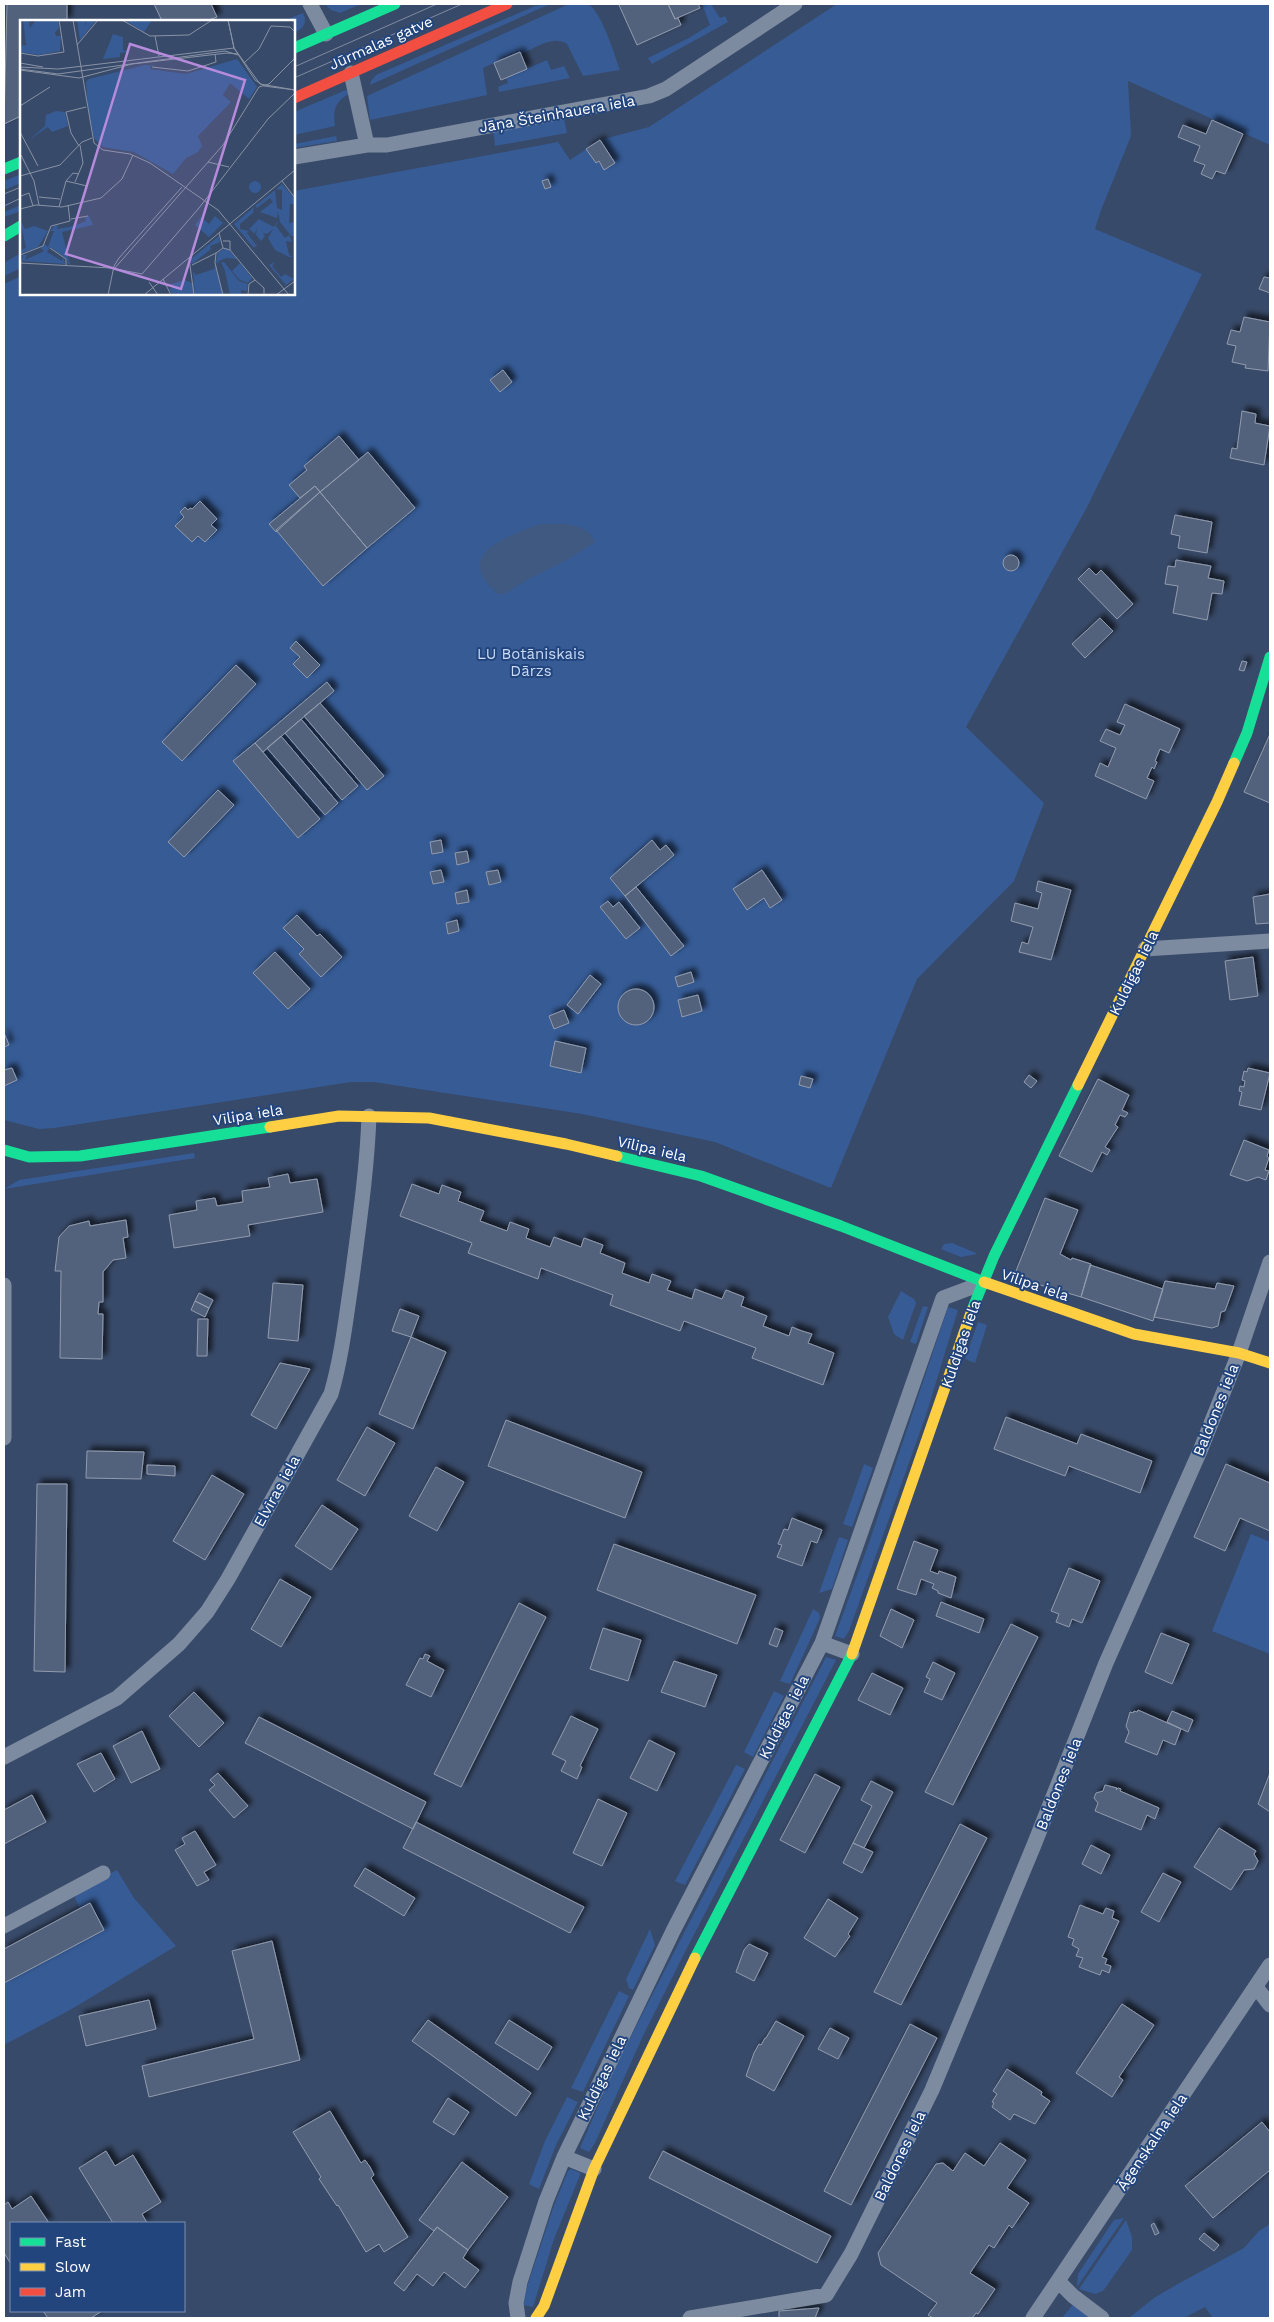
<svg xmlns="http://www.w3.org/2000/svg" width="1274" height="2322" viewBox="0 0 1274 2322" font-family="'Work Sans',sans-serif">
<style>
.green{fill:#365b95}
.water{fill:#3f5981}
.building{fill:#53627b;stroke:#919bae;filter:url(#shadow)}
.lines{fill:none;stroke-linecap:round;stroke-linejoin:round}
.street{stroke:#7d8ba0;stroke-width:15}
.fast{stroke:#16e098;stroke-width:11}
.slow{stroke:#ffcf43;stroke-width:11}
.jam{stroke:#f24e42;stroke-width:11}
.tram{stroke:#7f8ba0;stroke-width:1}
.labels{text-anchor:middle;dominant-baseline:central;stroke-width:4;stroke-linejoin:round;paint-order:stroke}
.street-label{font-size:15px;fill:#fff;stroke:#23457e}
.park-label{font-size:15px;fill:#cbdbf5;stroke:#23457e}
.inset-road{fill:none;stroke:#8892a5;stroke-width:1}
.view{fill:#b68bdc;fill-opacity:0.15;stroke:#b68bdc;stroke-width:2.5}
.inset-edge{fill:none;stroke:#fff;stroke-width:2.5}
</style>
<defs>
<filter id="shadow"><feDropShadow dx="4.5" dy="-4.5" stdDeviation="2.5" flood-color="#0009"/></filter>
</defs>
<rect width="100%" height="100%" fill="#384a69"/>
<path class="green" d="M325,4H361L340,13L331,10Z
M550,4L370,85L371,81L376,75L535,6Z
M569,4C574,4 584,2 589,5C601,11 615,56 620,70L583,76L567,44C554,34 533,49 521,54L519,51L483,68L487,95L370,120L367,96Z
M702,4H711L720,18L725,16L728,22L652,64L648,58L689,38L710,25Z
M837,4H1270V145L1128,81L1131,136L1101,210L1095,229L1202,274L1086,509L966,727L1044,803L1014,881L917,979L831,1188L715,1142L582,1114L374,1082H351L54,1128L39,1129L4,1120V284L21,276V294H294V191L558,142L570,160L600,140L649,127Z
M303,13C308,23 303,29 294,33V21H283Z
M547,60L551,70L564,66L570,78L499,92L498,87L508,83L506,78Z
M346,90L349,94C334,102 333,111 335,126L294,135V112Z
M564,118L567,133L495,146L493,130Z
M336,136L337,141L294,148V144Z
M21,174V183L4,190V181Z
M21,205V211L4,217V212Z
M21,253V268L4,276V263Z
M194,1153L195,1158L4,1189L19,1180Z
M952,1243L976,1253L977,1254L961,1257L941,1249L944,1244Z
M901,1291L914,1299L916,1303L903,1340L894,1334L888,1317Z
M923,1306L928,1307L916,1344L910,1342Z
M948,1307L958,1310L926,1415L849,1631L844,1639L835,1636L870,1540Z
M978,1322L987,1325L975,1363L965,1359Z
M864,1464L873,1468L852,1527L843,1524Z
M1251,1534L1270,1542V1654L1212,1631Z
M839,1537L848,1540L832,1589L819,1593Z
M813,1609L819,1613L820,1618L790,1684L780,1681Z
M826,1657L836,1660L686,1950L642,2038L595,2143L589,2152L580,2148L615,2067Z
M774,1691L784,1696L753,1757L744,1752Z
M736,1765L745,1769L685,1885L675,1881Z
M117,1870L134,1898L176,1946L70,2010L4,2045V1983L104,1930L90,1903L80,1909L75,1898L78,1891Z
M650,1929L655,1945L633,1990L629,1988L626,1979Z
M619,1991L629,1996L583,2092L571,2088Z
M567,2097L578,2102L556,2145L539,2189L529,2184L545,2141Z
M571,2169L580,2173V2175L554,2239L533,2307L522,2305L525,2293L553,2208L568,2171Z
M1124,2218L1077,2287L1078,2274L1114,2220Z
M1126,2220L1132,2237V2250L1103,2291L1095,2294L1079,2289Z
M1270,2224V2318H1213L1205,2307L1184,2318H1129L1154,2298L1176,2285L1244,2248L1259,2231Z
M1075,2302L1096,2318H1062Z"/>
<path class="water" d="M540,524C559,524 587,521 595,542L567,560L527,580L505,594H498C451,555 507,536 540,524Z"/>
<path class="building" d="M7,4H67V21H21V116L4,124Z
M154,4H211L217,17L206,21H162Z
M621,4H668L675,19L678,18L681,25L637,45L619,5Z
M668,4H698L700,8L675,19Z
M520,52L527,69L501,80L494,63Z
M1212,120L1243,134L1225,174L1216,171L1212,179L1201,174L1205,165L1194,161L1200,146L1178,137L1183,125L1206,134Z
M600,140L615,163L604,170L599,161L596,163L586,149Z
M548,179L551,187L545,189L542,181Z
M1264,277L1270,278V293L1259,289Z
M1244,317L1270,322L1268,371L1245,368L1246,365L1232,362L1236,346L1227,344L1231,330L1240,332Z
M503,370L512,382L500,392L490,380Z
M1242,411L1256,414L1255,423L1270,426L1264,465L1230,458L1232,448L1237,449Z
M339,436L359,460L320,492L315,486L300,498L289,485L307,470L304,466Z
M368,452L415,508L367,548L320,492Z
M315,486L320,492L276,532L269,524Z
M320,492L367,548L323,586L276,530Z
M200,501L217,519L211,525L217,530L205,542L198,536L192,542L175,526L184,517L180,512L185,507L188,510L190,508L192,509Z
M1175,515L1212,522L1207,553L1178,548L1180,536L1171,534Z
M1003 563a8 8 0 1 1 16 0a8 8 0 1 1-16 0Z
M1176,560L1211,566L1208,578L1224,581L1222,594L1212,593L1207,620L1173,613L1178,586L1165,584L1168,566L1175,567Z
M1089,568L1096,575L1101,570L1133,604L1117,619L1078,579Z
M1100,618L1113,631L1085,658L1072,644Z
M296,641L320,665L307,678L293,664L300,657L290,648Z
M1242,661L1247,662L1244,671L1239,670Z
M236,665L256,684L182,761L162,742Z
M327,682L334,691L263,752L255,743Z
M320,703L384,776L367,790L304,716Z
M1125,704L1180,729L1169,753L1160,749L1155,761L1157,762L1154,769L1152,767L1147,778L1154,781L1146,799L1095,776L1100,763L1108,767L1116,748L1100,741L1106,729L1120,735L1125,725L1117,722Z
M301,719L358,786L342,800L285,733Z
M1270,734V803L1244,792Z
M281,736L338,803L325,815L267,748Z
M255,743L320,819L298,838L233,761Z
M218,790L234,805L184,857L168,842Z
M441,840L443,852L432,854L430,842Z
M652,840L660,850L666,845L674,855L625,896L610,878Z
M467,851L469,862L457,865L455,853Z
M441,870L444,882L433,884L430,872Z
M498,870L501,882L489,885L486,872Z
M762,870L782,900L770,908L764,898L747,910L733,889Z
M1038,881L1071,890L1051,960L1019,952L1022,942L1028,944L1033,927L1011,921L1015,903L1038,909L1042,893L1036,891Z
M636,887L684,946L671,956L625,896Z
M467,890L469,902L457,904L455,893Z
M1270,894V923L1256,924L1253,897Z
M608,901L613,907L619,902L640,928L626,939L600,907Z
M297,915L317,936L320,934L342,957L321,977L299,954L304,949L283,928Z
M457,920L459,931L448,934L446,923Z
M275,952L310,989L288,1009L253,973Z
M1253,957L1258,996L1230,1000L1225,961Z
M691,972L694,982L678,987L675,977Z
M590,975L601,984L578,1014L567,1005Z
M618 1007a18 18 0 1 1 36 0a18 18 0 1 1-36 0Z
M698,995L702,1011L682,1017L678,1000Z
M564,1010L569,1023L554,1029L549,1016Z
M4,1033L9,1045L4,1047Z
M555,1041L586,1048L581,1073L550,1066Z
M12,1068L17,1080L4,1086V1070Z
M1248,1068L1270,1073L1261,1110L1239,1105L1242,1092L1239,1091L1240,1086L1244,1087L1245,1081L1242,1080L1244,1071L1247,1072Z
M1029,1075L1037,1081L1031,1088L1024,1082Z
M801,1076L813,1079L810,1088L799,1085Z
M1098,1079L1129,1095L1122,1110L1128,1113L1125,1117L1120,1115L1115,1125L1118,1127L1105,1147L1110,1150L1107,1155L1102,1152L1092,1172L1059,1156Z
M1244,1140L1269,1150L1267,1156L1269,1158L1265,1170L1269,1171L1266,1180L1258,1177L1247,1181L1230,1175Z
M288,1174L290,1183L317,1179L323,1212L248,1225L250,1236L174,1248L169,1215L197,1210L196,1201L215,1198L217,1206L243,1202L242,1191L270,1187L268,1178Z
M412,1184L439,1194L442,1185L461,1192L458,1201L484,1211L480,1221L507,1231L510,1222L529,1229L526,1238L550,1247L554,1237L581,1247L584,1238L603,1245L600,1253L625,1263L622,1273L649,1283L652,1274L671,1281L667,1290L692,1299L695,1289L722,1299L726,1290L744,1297L741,1306L767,1316L763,1326L789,1336L792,1327L802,1331L812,1334L808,1343L834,1353L823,1385L752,1358L756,1348L684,1321L680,1331L610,1305L613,1295L541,1268L538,1279L468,1253L472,1243L400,1216Z
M1045,1198L1078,1210L1060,1254L1071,1260L1072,1258L1091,1264L1081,1297L1020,1279L1016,1271Z
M126,1220L128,1237L123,1238L126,1258L113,1260L103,1272V1302H99L98,1314H103L102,1359L60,1358L61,1271H55L59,1237L69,1226L89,1221L90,1226Z
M1090,1265L1163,1289L1153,1321L1081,1297Z
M1165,1281L1215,1289L1217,1283L1234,1286L1225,1311L1221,1312L1218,1326L1212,1328L1154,1317Z
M273,1283L303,1285L298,1341L268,1338Z
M199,1293L213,1300L209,1308L195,1301Z
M195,1301L209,1308L205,1317L191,1310Z
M400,1309L419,1316L411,1337L392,1331Z
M198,1319H208L207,1356H197Z
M411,1337L446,1352L413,1429L379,1414Z
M280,1363L310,1369L276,1429L251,1415Z
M1006,1417L1077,1444L1081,1434L1152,1461L1140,1493L1069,1466L1065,1476L994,1449Z
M506,1420L642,1472L625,1518L488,1466Z
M367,1427L395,1443L365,1496L337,1480Z
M87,1451L144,1452L141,1479L86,1478Z
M1226,1464L1270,1483V1531L1240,1518L1225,1551L1194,1537Z
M147,1465L175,1466V1476L147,1474Z
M436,1467L464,1482L437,1531L409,1516Z
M212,1475L244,1494L205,1560L173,1541Z
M37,1484H67L65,1672L34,1671Z
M322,1505L358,1529L331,1570L295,1546Z
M792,1518L822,1530L817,1543L811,1541L802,1566L777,1557L782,1545L778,1544L784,1529L788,1530Z
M914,1541L938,1550L930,1571L938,1574L939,1571L956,1577L951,1598L938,1593V1591L932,1588L934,1584L921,1579L916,1595L897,1589Z
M614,1544L756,1595L737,1644L597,1590Z
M1069,1568L1100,1581L1082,1623L1072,1619L1069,1627L1056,1622L1059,1614L1051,1611Z
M280,1579L311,1597L281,1647L251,1629Z
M941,1602L984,1619L979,1633L936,1616Z
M519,1603L546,1617L461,1787L434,1774Z
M891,1609L914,1620L902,1648L880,1636Z
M1011,1624L1038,1637L953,1805L925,1792Z
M603,1628L641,1640L628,1681L590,1669Z
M775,1628L783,1631L777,1647L769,1644Z
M1161,1633L1189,1644L1172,1684L1145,1672Z
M425,1654L430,1656L427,1661L444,1670L431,1697L406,1685L420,1658L423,1659Z
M674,1661L717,1675L705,1707L661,1692Z
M933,1662L955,1673L942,1700L924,1692L930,1679L926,1677Z
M872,1673L903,1688L890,1715L858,1700Z
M194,1692L224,1723L199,1747L169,1716Z
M1138,1710L1181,1729L1175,1745L1163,1740L1157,1755L1125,1742L1129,1732L1126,1726L1130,1712L1133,1713L1134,1711L1137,1712Z
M1172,1711L1193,1720L1188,1732L1167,1722Z
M571,1716L598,1729L580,1766L582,1767L577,1779L561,1771L566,1761L552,1754Z
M259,1717L426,1802L413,1829L245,1743Z
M142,1731L160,1769L131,1783L113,1746Z
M649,1740L675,1753L657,1791L630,1778Z
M101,1753L115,1779L94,1792L77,1764Z
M218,1773L248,1806L234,1818L209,1790L215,1785L210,1780Z
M1270,1773V1812L1258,1804Z
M815,1774L840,1787L805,1853L780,1840Z
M871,1781L893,1792L864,1848L853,1843L872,1806L861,1800Z
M1105,1785L1117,1788L1116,1790L1118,1788L1121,1789L1120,1791L1159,1808L1155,1819L1147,1815L1141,1830L1095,1811L1098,1803L1094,1798L1096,1793L1103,1791Z
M32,1795L46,1822L4,1844V1810Z
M598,1799L627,1813L602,1866L573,1853Z
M416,1822L584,1907L570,1933L403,1848Z
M960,1824L987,1838L901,2005L874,1992Z
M1219,1828L1256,1851L1254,1854L1258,1861L1254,1869L1244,1870L1231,1890L1194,1867Z
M195,1831L216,1865L204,1872L209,1880L197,1886L175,1850L185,1844L182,1838Z
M853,1843L873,1852L862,1873L843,1863Z
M1091,1845L1110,1855L1101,1874L1082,1864Z
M365,1868L415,1898L404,1916L354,1886Z
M1163,1873L1181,1882L1159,1922L1141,1912Z
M828,1899L858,1918L848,1934L850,1936L835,1957L804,1938Z
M90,1903L104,1930L4,1983V1949Z
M1080,1905L1103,1914L1106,1908L1114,1911L1112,1918L1119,1921L1102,1957L1107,1959L1105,1964L1111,1966L1109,1973L1102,1970L1100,1975L1079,1967L1083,1958L1076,1956L1079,1949L1072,1945L1074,1939L1068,1937Z
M272,1941L300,2060L149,2097L142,2066L254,2039L232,1951Z
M749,1944L768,1953L754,1981L736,1972L744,1950Z
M149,2000L156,2029L86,2046L79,2016Z
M1122,2004L1154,2025L1119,2077L1123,2080L1112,2097L1076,2073Z
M428,2020L531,2093L516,2116L412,2041Z
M509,2020L552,2047L538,2070L495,2043Z
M776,2021L804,2036L774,2091L746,2076L754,2053L759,2044L761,2045L765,2038H766Z
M910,2024L937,2038L851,2205L824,2191Z
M830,2028L849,2038L838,2059L818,2049Z
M1007,2069L1042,2092L1041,2095L1050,2101L1035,2124L1014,2114L1010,2120L992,2107L994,2103L992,2102L997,2094L993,2091Z
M448,2098L469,2112L454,2135L433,2122Z
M330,2111L361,2163L365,2160L370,2167L374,2175L371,2178L408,2237L384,2252L379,2244L366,2252L338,2205L337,2206L319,2179L321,2177L293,2132Z
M1262,2122L1270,2132V2170L1213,2218L1185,2186Z
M1000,2143L1026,2160L1007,2188L1029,2203L1012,2228L1009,2225L994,2248L989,2245L970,2273L995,2289L978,2314L976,2313L972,2318H933L928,2315L937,2303L881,2265L878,2253L936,2164L943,2163L953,2171L965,2153L984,2166Z
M106,2151L115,2166L133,2155L161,2202L142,2214L147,2223H113L79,2168Z
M663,2151L831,2236L817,2263L649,2178Z
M462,2162L508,2197L468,2250L437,2227L434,2231L419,2220Z
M31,2196L49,2223H11V2264L4,2253V2205L8,2202L12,2209Z
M1154,2223L1159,2233L1155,2235L1151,2225Z
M437,2227L468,2250L463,2258L479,2270L465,2288L444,2272L433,2286L417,2274L404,2291L394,2283Z
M1204,2233L1219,2245L1214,2251L1199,2239Z
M819,2308L815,2318H779V2311Z
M43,2311H102L91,2318H48Z"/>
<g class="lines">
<path class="street" d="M310,4L326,34
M351,73L367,145
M294,157L367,145H387L649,96L666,89L795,4
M1145,949L1270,941
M4,1285V1438
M822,1643L852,1654
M4,1757L117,1698L179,1644L207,1612L228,1579L331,1394C342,1356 346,1317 352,1278C359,1224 367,1171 369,1116
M4,1926L103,1873
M1256,1987L1270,2005
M564,2157L594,2169
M1058,2281L1073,2296L1102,2318
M518,2318L516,2303L520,2282L546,2201L564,2157L674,1929L822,1643L943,1298L983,1283
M690,2318L826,2295L851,2254L932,2090L1034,1845L1106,1663L1200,1451L1239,1353L1270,1262
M1033,2318L1270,1965"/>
<path class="fast" d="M294,48L395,4
M4,169L21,162
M4,236L21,226
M1234,763L1247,733L1270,657
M4,1150L29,1157L80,1156L270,1127
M617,1156L701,1176L841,1226L984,1282
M972,1310L994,1256L1078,1085
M695,1958L852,1654"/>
<path class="slow" d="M1078,1085L1217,802L1234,763
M270,1127L339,1116L429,1118L566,1144L617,1156
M984,1282L1134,1334L1239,1353L1270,1363
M852,1654L972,1310
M536,2318L544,2306L594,2169L695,1958"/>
<path class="jam" d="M294,98L507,4"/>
<path class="tram" d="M294,67L437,4
M294,78L462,4
M4,194L21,187
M4,206L21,198"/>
</g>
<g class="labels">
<g class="street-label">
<text transform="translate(381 43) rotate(-24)">Jūrmalas gatve</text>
<text transform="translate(557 114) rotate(-10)">Jāņa Šteinhauera iela</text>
<text transform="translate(1134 973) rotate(-64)">Kuldīgas iela</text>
<text transform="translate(248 1115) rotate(-9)">Vīlipa iela</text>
<text transform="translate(652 1149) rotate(13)">Vīlipa iela</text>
<text transform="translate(1035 1285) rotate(19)">Vīlipa iela</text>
<text transform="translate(961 1344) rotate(-71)">Kuldīgas iela</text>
<text transform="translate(1216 1410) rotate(-68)">Baldones iela</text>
<text transform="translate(277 1491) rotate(-61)">Elvīras iela</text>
<text transform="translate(784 1717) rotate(-63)">Kuldīgas iela</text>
<text transform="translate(1059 1784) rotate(-68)">Baldones iela</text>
<text transform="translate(602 2078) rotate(-64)">Kuldīgas iela</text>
<text transform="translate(1152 2142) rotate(-56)">Āgenskalna iela</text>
<text transform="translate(900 2156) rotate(-64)">Baldones iela</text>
</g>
<g class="park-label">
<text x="531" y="654">LU Botāniskais<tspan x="531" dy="17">Dārzs</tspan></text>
</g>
</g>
<g transform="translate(20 20)">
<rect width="275" height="275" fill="#384a69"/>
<path d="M3,0H9L10,8L16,0H38L39,8L35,12L36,16H41L40,31L19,35L0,32V26L6,25ZM57,0H66L65,7L67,0H76L60,20ZM105,0H132L124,12ZM93,14L103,17V30L108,32L100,33V37L83,39ZM217,39L237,67L229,79L210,63L203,75L211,82L178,116L182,126L178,132L166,138L153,154L114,132L83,127L74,118L68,87L66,62L69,59L125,45L137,46H131L130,49L166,54ZM36,91L45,92L48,106L32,112L28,107L9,120L25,106L26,95ZM229 167a6 6 0 1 1 12 0a6 6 0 1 1-12 0ZM262,164L275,179V184H270L269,203L274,202L275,216H271L260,202L258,191L257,198L240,192L253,182L250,178L237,188L235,186L255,170L257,188L262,190V170L256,169ZM234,187L233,193L220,204V209L229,211L227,213L236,225L239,223L234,228L214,204ZM69,196L73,205L42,212L50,244H48L47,239L30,227L27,232L42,241L43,237L45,244L2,241L3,235H7L5,240L24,231L21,228L25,224L28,227L34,211H30L35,205L38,206L37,209L54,206L66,201L65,198ZM195,196L203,203L189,217L175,205L181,197L189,204ZM239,199L254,207L258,201L256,206L265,218L269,215L271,219L272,222L266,221L269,235L273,237H269L255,230L248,218L253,209L247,214L243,213L245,216L241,221L236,215L237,207L235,214L229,209ZM0,200L5,209L14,206L28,211L18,227L0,234V230L6,228ZM199,216L200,222L190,226L191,229L172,244L170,240ZM207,228L217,239L206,238L197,242H204L219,261L228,264L227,271L221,270V275H210L205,251L201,242L196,243L198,232ZM255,242L252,246L261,257L265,254L274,259L266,265L249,245ZM220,243L232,258L228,263L220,260L212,251ZM195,244L203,275H175L173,252L176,255L194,249ZM165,260L174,264V275H153L149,269L156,266L148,265Z" fill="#365b95"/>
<path class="inset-road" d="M53,0L74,123L83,130L110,134L130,143L198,190L269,275M102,0L130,16L169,15L192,0M208,0L214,28M208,0L214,28L235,60L244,66L275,70M135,16L139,36M57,25L78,0M0,33L18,36L44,32L39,0M0,43L23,47M224,43L239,29L251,6L270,7L275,12M0,47L38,49L214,28L240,64L275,70M132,47L168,51L196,42L195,34M0,49L38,54L205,31L218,35M0,50L59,58L112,44L207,33L218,34M0,86L30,67M0,112L18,146M59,126L51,113L46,92L66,87M1,135L14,161L19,185M188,142L209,147M0,156L40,145L62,122L72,118M46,161L53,153L59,154M262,161L275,178M55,162L63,143L60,125M1,176L9,173L13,186M19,177L40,179M62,183L78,128M39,187L46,161L67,166M0,189L16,185L42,187L81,178L102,159L113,135M51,199L68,196M199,213L203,228L196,233L195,243L203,275M203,221H210V230L203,228M30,228L46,239V245M210,230L235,260L229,264L228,275M169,238L174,275M0,243L91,248L122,254L179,188L248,99L275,73M1,243L0,235L23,226L31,206L50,201L48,185M172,245L196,233M94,249L203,125L239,67L249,64L275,38M143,259L151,275M235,260L244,268V275M129,262L138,275M88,275L94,246L99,238L162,167M124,275L275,150M256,275L275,261"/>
<path class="view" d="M110,24L225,60L161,269L46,234Z"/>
<rect width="275" height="275" class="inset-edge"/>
</g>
<rect width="1274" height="2322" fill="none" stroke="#ffffff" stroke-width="10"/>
<rect x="10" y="2222" width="175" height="90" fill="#23457e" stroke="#7b8fb2"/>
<rect x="20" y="2238" width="25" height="8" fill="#16e098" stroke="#7b8fb2"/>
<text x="55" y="2247" font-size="15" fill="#ffffff">Fast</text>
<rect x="20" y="2263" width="25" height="8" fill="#ffcf43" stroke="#7b8fb2"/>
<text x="55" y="2272" font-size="15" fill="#ffffff">Slow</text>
<rect x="20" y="2288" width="25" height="8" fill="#f24e42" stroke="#7b8fb2"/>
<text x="55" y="2297" font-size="15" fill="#ffffff">Jam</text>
</svg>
